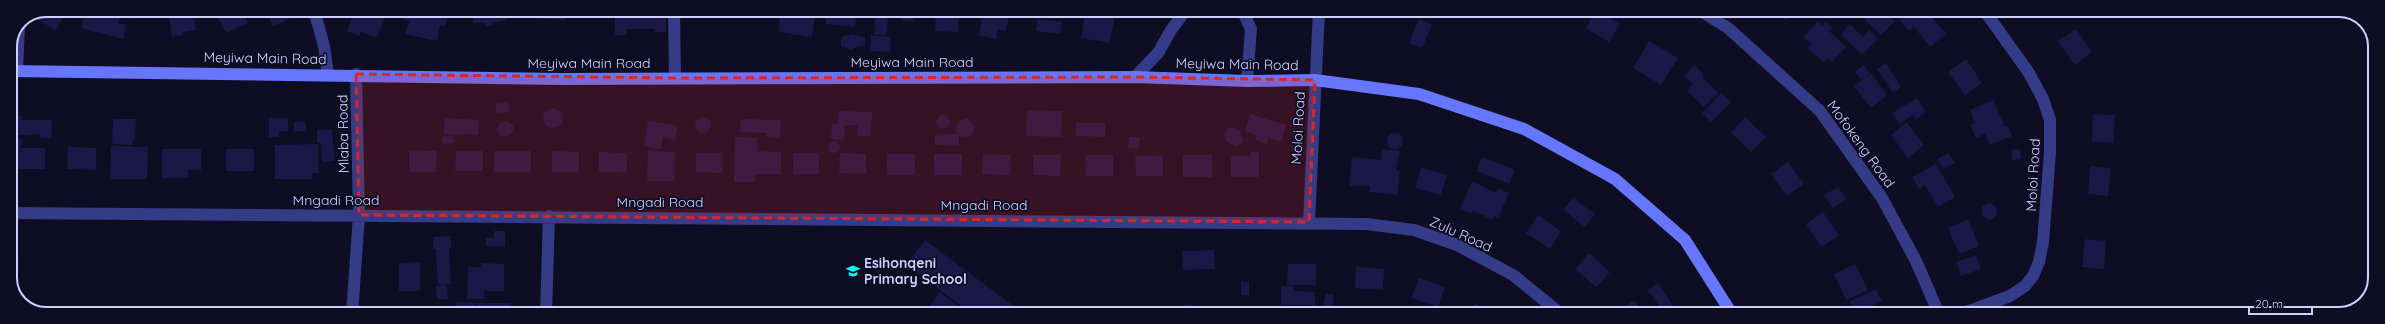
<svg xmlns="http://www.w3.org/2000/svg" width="2385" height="324" viewBox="0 0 2385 324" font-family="Quicksand,sans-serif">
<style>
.building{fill:#1b1747}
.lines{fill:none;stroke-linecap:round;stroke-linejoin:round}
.street{stroke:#343c87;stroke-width:12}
.secondary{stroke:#6776ff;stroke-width:12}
.marked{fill:#d62828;fill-opacity:0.2;stroke:#d62828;stroke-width:3;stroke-dasharray:8 5;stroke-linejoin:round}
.labels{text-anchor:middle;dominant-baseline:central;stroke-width:3.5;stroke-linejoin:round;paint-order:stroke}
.street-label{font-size:14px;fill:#d0d0ff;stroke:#0e0d24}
.poi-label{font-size:14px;font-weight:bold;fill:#d0d0ff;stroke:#0e0d24;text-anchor:start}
.rim{fill:none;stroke:#d0d0ff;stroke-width:2}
</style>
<rect width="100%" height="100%" fill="#0e0d24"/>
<path class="building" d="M46,10L66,11L56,30L34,18L36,14Z
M86,10H105L121,15L118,23L127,25L123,39L81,28Z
M127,10H143L140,17L135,19L130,17Z
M168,10H192L196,30L183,32V35L172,37Z
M221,10H242L248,23L226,33L216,13Z
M266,10H296L298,15L273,26Z
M355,10H373L386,14L377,38L361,31L359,36L347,31Z
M412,10H430L448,14L445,26L440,25L437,41L405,34L410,21L403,20L405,12L412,13Z
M472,10H506V20L492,23L493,26H486V23H473Z
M532,10H566L565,20L532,18Z
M615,10H666V32H655V29H627V35H615Z
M781,10H816L812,37L778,32Z
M832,10H857L856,14Z
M876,10H889L886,35L874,34Z
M903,10H914L913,21L901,20Z
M936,10H959L958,32L935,31Z
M1086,10L1115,14L1110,43L1081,38Z
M1541,10H1560L1558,16Z
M1596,10L1620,24L1609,42L1586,28Z
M1775,10H1795L1786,20Z
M1854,10H1884L1895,21L1881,35Z
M1911,10H1926L1946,34L1930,47L1914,27L1909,31L1899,20Z
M2038,10H2056L2044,19Z
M2094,10H2108L2109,12L2100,19Z
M826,13L856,15L855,27L825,24Z
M983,13L1009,18L1006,31L998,29L996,39L979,36Z
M1037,19L1062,22L1060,34L1036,31Z
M1419,19L1432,25L1422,48L1409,43Z
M1818,21L1822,26L1826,22L1832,28L1829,31L1846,47L1832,62L1828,58L1824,63L1808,48L1811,44L1803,37Z
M1850,24L1863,37L1869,30L1878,39L1862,55L1841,34Z
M2076,29L2092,52L2075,65L2058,41Z
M852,34L865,38V46H859L851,50L841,46V37Z
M871,35L891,37L890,52L870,51Z
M1649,41L1678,58L1661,85L1633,68Z
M1966,59L1982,83L1965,95L1948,72Z
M1886,63L1901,87L1893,93L1877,69Z
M1694,65L1704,74L1702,76L1718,93L1704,107L1687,91L1693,84L1684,76Z
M1864,65L1870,73L1861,80L1855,72Z
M1871,73L1887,95L1871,108L1854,86Z
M1721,93L1731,102L1711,122L1702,113Z
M1917,98L1926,112L1915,120L1913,115L1900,124L1892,113Z
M1993,100L2005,127L2008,126L2012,136L1990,145L1985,134L1976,138L1970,125L1975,123L1970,110Z
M508,102L510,112L497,114L495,104Z
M543 118a10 10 0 1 1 20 0a10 10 0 1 1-20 0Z
M1027,110L1062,111L1061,137L1026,136Z
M839,111L872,112L871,136H857L858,125H845L844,140L831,139L832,124H838Z
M1250,114L1286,125L1281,142L1268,138L1267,144L1255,140L1256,135L1245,131Z
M2093,114L2115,115L2113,143L2092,141Z
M936 122a7 7 0 1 1 14 0a7 7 0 1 1-14 0Z
M10,116H21V120H52L51,138H40V134L10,136Z
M1745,117L1766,137L1751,152L1731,133Z
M695 125a8 8 0 1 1 16 0a8 8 0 1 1-16 0Z
M269,118H288V131H279V137H269Z
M445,118L479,120L478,135L444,134Z
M968,118L975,127L971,136L962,138L959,135V146L935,145V134H958L955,131L958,121Z
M113,119H136L135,139H133V145L112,144Z
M741,119L781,120L780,138H767V133L740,132Z
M507,121L513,125V132L507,137L499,136L497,129L500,123Z
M648,121L678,126L675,140L663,137L661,149L644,146Z
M294,122H305L306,131H294Z
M1907,122L1924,145L1908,158L1891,135Z
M1076,123H1105V137L1076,136Z
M1233,127L1240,131L1244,142L1236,147L1226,141L1224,134L1227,129Z
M317,130H332L335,161L322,162L321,143H317Z
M1387 141a8 8 0 1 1 16 0a8 8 0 1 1-16 0Z
M452,135L454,143L443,144L442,137Z
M10 143a6 6 0 1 1 12 0a6 6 0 1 1-12 0Z
M735,137L757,138V151L781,152V174H755V182H734Z
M1129,137H1140L1139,149L1128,148Z
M828 147a6 6 0 1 1 12 0a6 6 0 1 1-12 0Z
M318,144L319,173H312V179H275V145Z
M111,146L148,147L147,179H110Z
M68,147L96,148V170L67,169Z
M18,148H45V169H18Z
M162,149H201V170H188V178H162Z
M226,149H254V171H226Z
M1382,149L1400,151L1396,171H1400L1397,195L1369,192L1370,186H1349L1352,157L1381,160Z
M2012,149H2020L2021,159L2012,160Z
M409,150L437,151L436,172H409Z
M456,151H483V171H455Z
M494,151H531V172H494Z
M552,151L579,152V172H552Z
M648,151L675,152L674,181H647Z
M599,152L627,153V173L599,172Z
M1250,152H1259V177H1231V156H1250Z
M696,153H723L722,173L696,172Z
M793,153H819V174H793Z
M840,153L866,154V174L839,173Z
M1949,153L1955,163L1943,169L1937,159Z
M887,154H915V175H887Z
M934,154H962V175H934Z
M983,154L1011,155L1010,175L982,174Z
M1033,155H1061L1060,176L1033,175Z
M1086,155H1113V176H1085Z
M1163,155V176H1136L1135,156Z
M1183,155H1212V177H1183Z
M1482,157L1515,170L1509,184L1476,171Z
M1788,162L1804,184L1787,196L1771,174Z
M1936,164L1955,197L1938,207L1925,185L1919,189L1912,177Z
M2090,166L2111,168L2108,196L2088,194Z
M1421,168L1447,175L1441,195L1415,188Z
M1472,181L1495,193L1498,188L1509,193L1498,218L1494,216L1492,220L1473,210L1471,214L1460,209Z
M1838,187L1846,199L1833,208L1824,195Z
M1573,198L1595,214L1585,227L1563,210Z
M1990,203L1997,208L1996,216L1990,220L1982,216V207Z
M1823,212L1839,235L1822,247L1806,224Z
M1538,215L1561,231L1550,249L1526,233Z
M1968,219L1979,246L1959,254L1948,228Z
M494,231H505V246H486V238H494Z
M451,236V248H449L451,284L438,285L436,249H433V237Z
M2085,239L2106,241L2104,269L2082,267Z
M925,240L1023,313L1022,314H972L906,265Z
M1214,250L1215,269L1183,270L1182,251Z
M1589,253L1610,272L1596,287L1575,269Z
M1976,255L1981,269L1961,276L1956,262Z
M420,262V291H399V263Z
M481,263L504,264V291H484V299H467L468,267H481Z
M1288,264H1316V285H1287Z
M1855,264L1868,290L1846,300L1834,274Z
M1356,267L1384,269L1383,290L1355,288Z
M1419,278L1445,287L1438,307L1411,298Z
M1241,282H1249V295H1241Z
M1658,283L1679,314H1665L1648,290Z
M447,285L448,299H437L436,286Z
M1281,286H1293V291L1315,292V305H1281Z
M1876,290L1882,301L1855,313L1850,301Z
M939,292L968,314H938L929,307Z
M1326,294H1334L1332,311L1322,310Z
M1634,300L1644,314H1618L1616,312Z
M456,302L476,303L475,314H456Z
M477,303H511V314H477Z
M1475,303L1495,314H1469Z
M1191,304L1193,313L1185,314L1184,305Z
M399,308H421V314H399Z"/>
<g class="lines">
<path class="street" d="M314,10L324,46L328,74
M674,10L675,78
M1242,10L1251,29L1247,81
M1699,10L1728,28L1820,111L1882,198L1916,261L1939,314
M17,71L19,25
M1135,77L1158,53L1171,30L1186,10
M10,213L1366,224L1414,230L1457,245L1513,275L1561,314
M1309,222L1319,10
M352,314L359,215L356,74
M546,314L549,216
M1961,314L2010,296L2025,286L2033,276L2039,262L2043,242L2050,153V120L2043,99L2029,73L1984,10"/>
<path class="secondary" d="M10,71L562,79L1135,77L1247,81L1315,80L1419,94L1524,129L1615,179L1685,240L1732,314"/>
</g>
<path class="marked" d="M356,74L675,78L1135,77L1315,80L1309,222L359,215Z"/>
<defs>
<g id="school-bare" transform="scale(1.08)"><path d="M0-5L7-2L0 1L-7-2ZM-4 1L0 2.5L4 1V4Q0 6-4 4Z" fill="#00fbf4" stroke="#0e0d24" stroke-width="2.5" paint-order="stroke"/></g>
</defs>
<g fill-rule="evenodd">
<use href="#school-bare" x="853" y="271"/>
</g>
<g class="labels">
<g class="street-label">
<text transform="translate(265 58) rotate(1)">Meyiwa Main Road</text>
<text x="912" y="62">Meyiwa Main Road</text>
<text x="589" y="63">Meyiwa Main Road</text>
<text transform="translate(1237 64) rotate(1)">Meyiwa Main Road</text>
<text transform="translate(1298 128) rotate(-87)">Moloi Road</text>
<text transform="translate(343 134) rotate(-91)">Mlaba Road</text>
<text transform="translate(1861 144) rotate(54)">Mofokeng Road</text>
<text transform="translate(2033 175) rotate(-87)">Moloi Road</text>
<text x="336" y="200">Mngadi Road</text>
<text x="660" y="202">Mngadi Road</text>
<text x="984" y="205">Mngadi Road</text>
<text transform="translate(1461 234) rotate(24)">Zulu Road</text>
</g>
<g class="poi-label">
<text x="864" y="263">Esihonqeni<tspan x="864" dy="16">Primary School</tspan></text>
</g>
</g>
<path d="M0 0H2385V324H0ZM46 17H2339A29 29 0 0 1 2368 46V278A29 29 0 0 1 2339 307H46A29 29 0 0 1 17 278V46A29 29 0 0 1 46 17Z" fill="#0e0d24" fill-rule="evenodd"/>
<path class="rim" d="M46 17H2339A29 29 0 0 1 2368 46V278A29 29 0 0 1 2339 307H46A29 29 0 0 1 17 278V46A29 29 0 0 1 46 17Z"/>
<path d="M2249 308v6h63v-6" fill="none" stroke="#d0d0ff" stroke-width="2"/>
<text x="2255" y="308" font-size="12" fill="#d0d0ff" stroke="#0e0d24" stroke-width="3" paint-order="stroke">20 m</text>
</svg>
